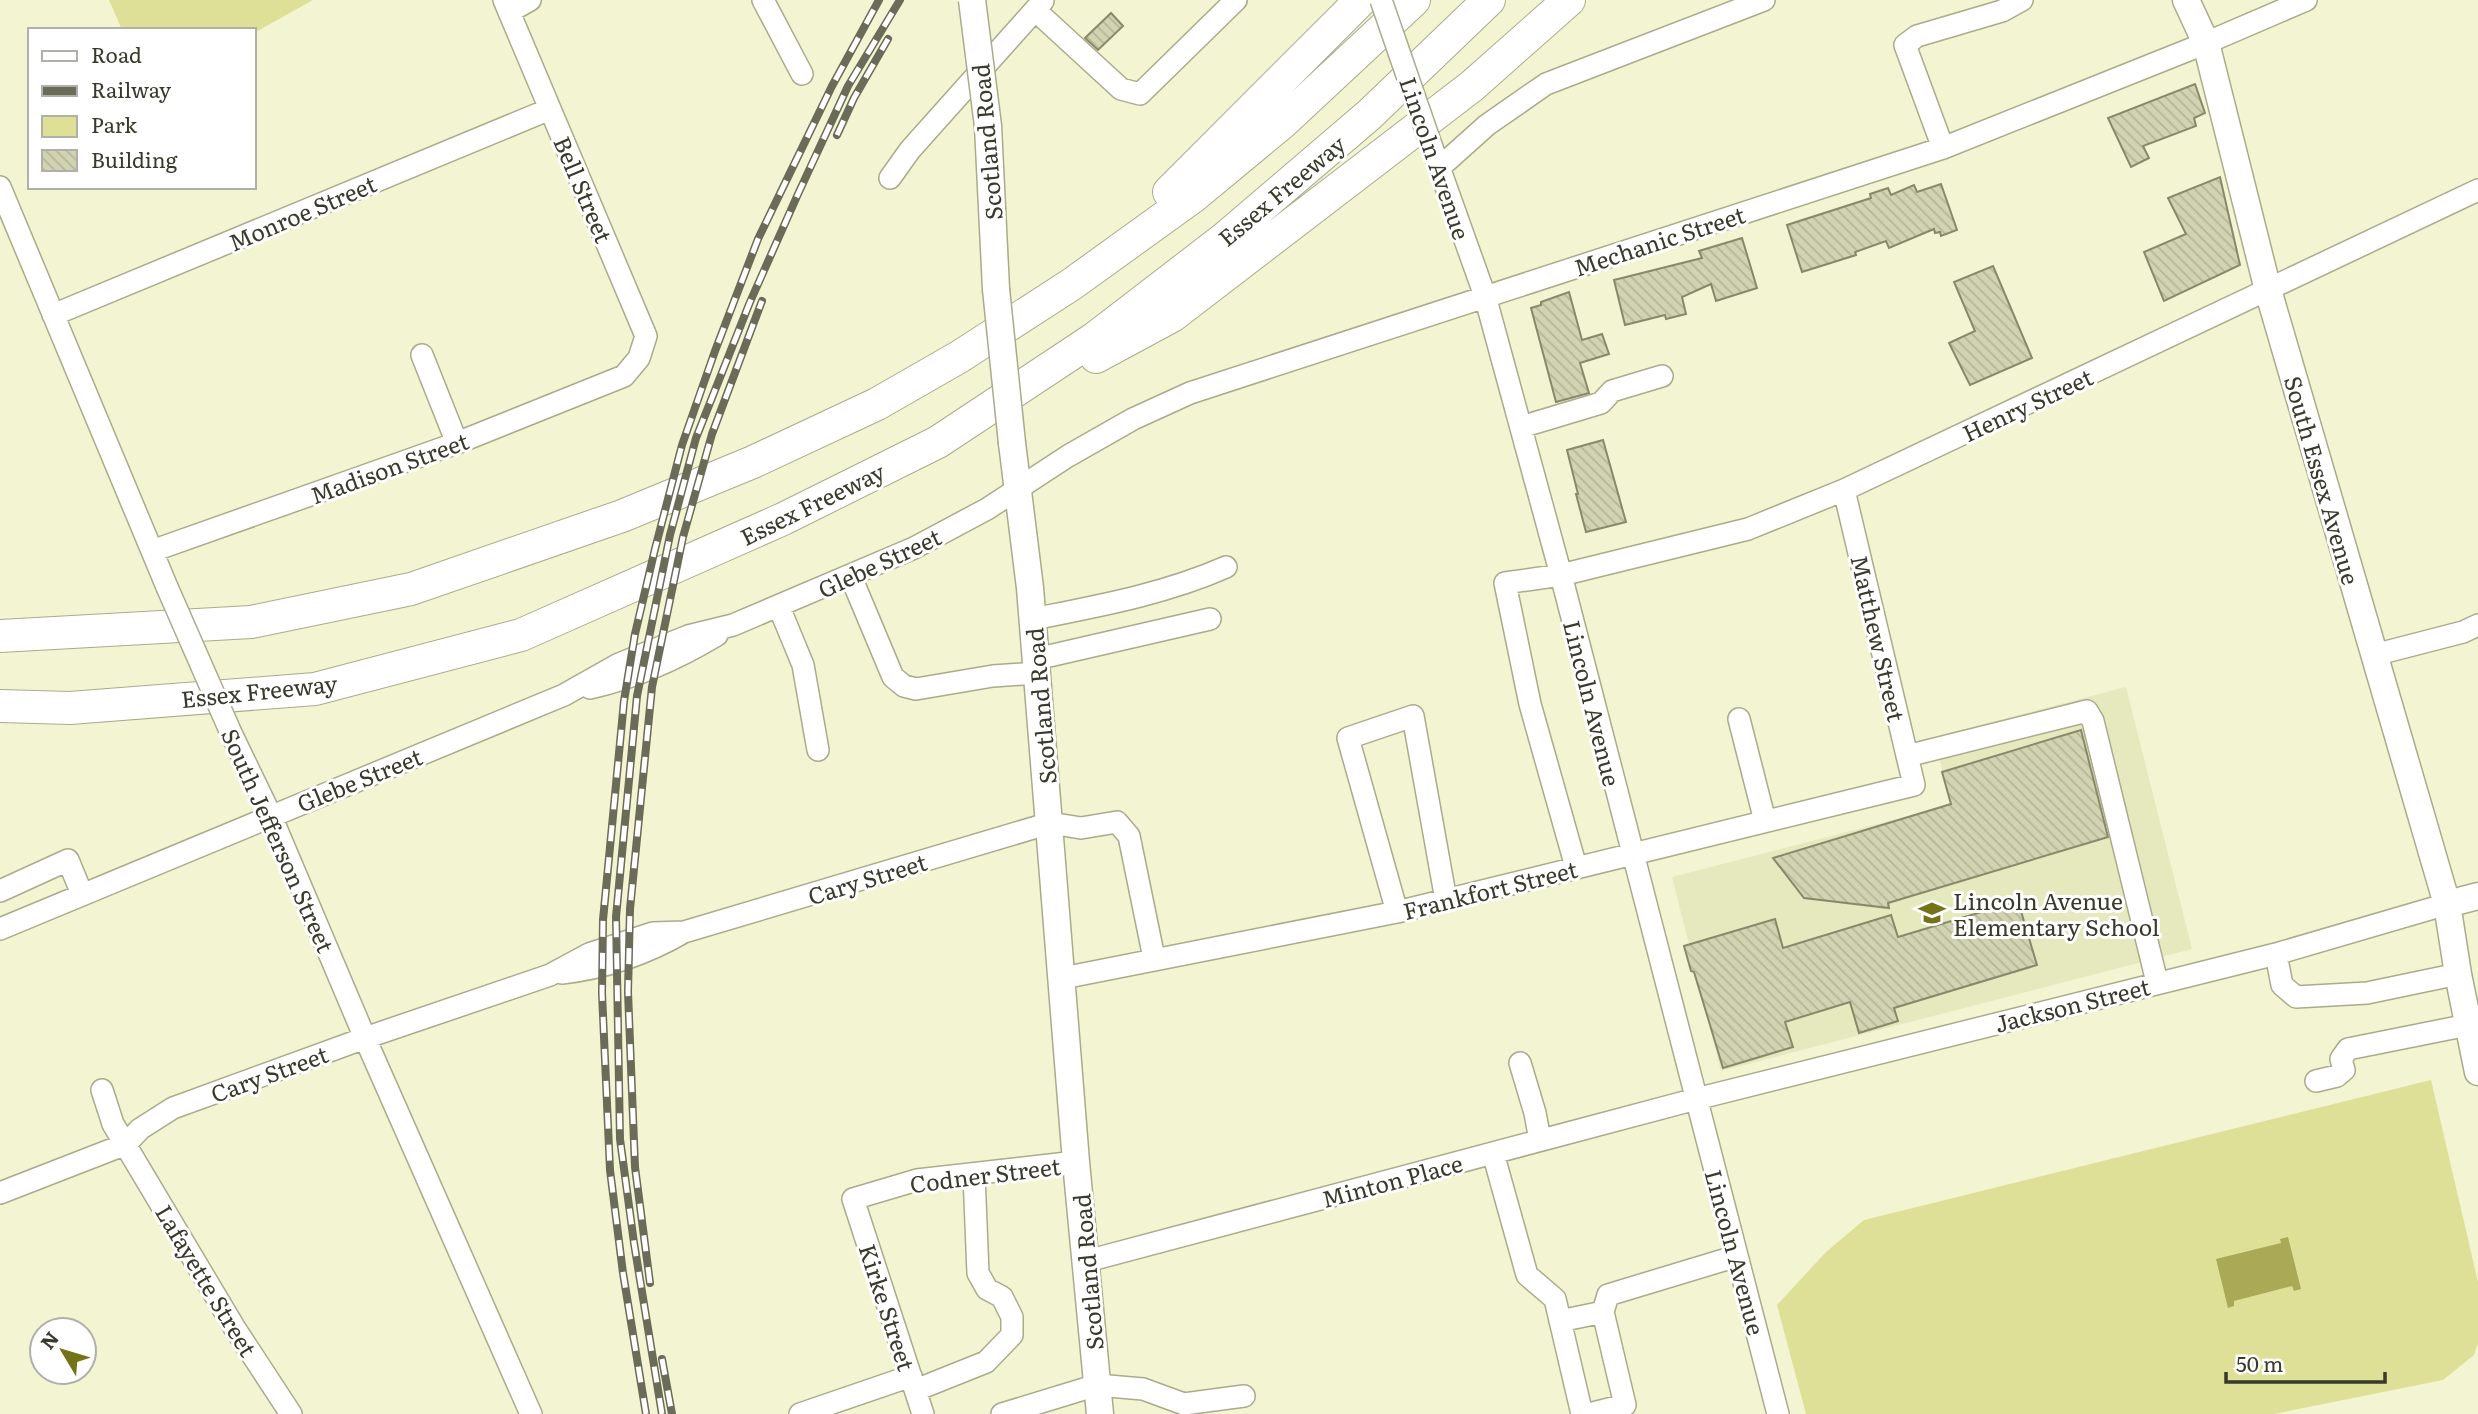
<svg xmlns="http://www.w3.org/2000/svg" width="2478" height="1414" viewBox="0 0 2478 1414" font-family="Literata,serif">
<style>
.built{fill:#e6e8be}
.park{fill:#dfe097}
.water{fill:#aaaa56}
.building{fill:url(#building-back-hatch);stroke:#88896a;stroke-width:2}
.lines{fill:none;stroke-linecap:round;stroke-linejoin:round}
.minor-casing{stroke:#aaab8b;stroke-width:24}
.major-casing{stroke:#aaab8b;stroke-width:29}
.highway-casing{stroke:#aaab8b;stroke-width:34}
.minor{stroke:#fff;stroke-width:21}
.major{stroke:#fff;stroke-width:26}
.highway{stroke:#fff;stroke-width:32}
.rail-casing{stroke:#6a6b58;stroke-width:8}
.rail{stroke:#fff;stroke-width:5;stroke-dasharray:16;stroke-linecap:butt}
.minor-bridge-casing{stroke:#aaab8b;stroke-width:24;stroke-linecap:butt}
.major-bridge-casing{stroke:#aaab8b;stroke-width:29;stroke-linecap:butt}
.minor-bridge{stroke:#fff;stroke-width:21}
.major-bridge{stroke:#fff;stroke-width:26}
.labels{text-anchor:middle;dominant-baseline:central;stroke-width:6;stroke-linejoin:round;paint-order:stroke}
.street-label{font-size:23px;fill:#393a2c;stroke:#fff}
.poi-label{font-size:23px;fill:#393a2c;stroke:#fff;text-anchor:start}
</style>
<defs>
<pattern id="building-back-hatch" width="6" height="6" patternUnits="userSpaceOnUse" patternTransform="scale(1.75)"><rect width="6" height="6" fill="#d2d3b1"/><path d="M-1 5l2 2M0 0l6 6M5-1l2 2" fill="none" stroke="#b5b698"/></pattern>
</defs>
<rect width="100%" height="100%" fill="#f3f4d2"/>
<path class="built" d="M2126,687L2192,949L1721,1071L1672,877L1951,805L1934,737Z"/>
<path class="park" d="M109,0H313L254,33V30H122Z
M2431,1080L2478,1282V1343L2474,1355L2443,1380L2274,1414H1806L1777,1305L1826,1252L1864,1220Z"/>
<path class="water" d="M2288,1237L2301,1289L2294,1291L2292,1286L2234,1301V1306L2228,1308L2216,1259L2281,1243L2280,1239Z"/>
<path class="building" d="M1111,13L1123,26L1098,50L1085,38Z
M2195,84L2205,113L2194,118L2196,126L2143,146L2149,158L2131,167L2108,118Z
M2220,177L2240,265L2164,301L2144,252L2186,234L2168,198Z
M1941,184L1957,230L1941,236L1940,232L1935,233L1934,229L1889,248L1886,241L1855,252L1856,255L1802,272L1787,225L1871,198L1870,194L1888,188L1891,195L1914,185L1917,192Z
M1742,238L1757,288L1716,301L1711,284L1682,297L1686,314L1666,319L1665,315L1625,325L1614,280L1702,258L1699,251Z
M1993,266L2032,358L1970,385L1949,343L1975,331L1954,282Z
M1569,292L1582,340L1602,334L1609,354L1580,363L1589,393L1556,402L1531,308L1541,305V302Z
M1603,440L1626,522L1586,532L1576,494H1578L1567,450Z
M2081,730L2108,837L1888,903L1889,908L1804,898L1773,858L1951,804L1942,772Z
M2018,901L2037,965L1894,1008L1898,1021L1859,1033L1850,1002L1785,1022L1793,1047L1723,1068L1694,972L1691,971L1684,946L1775,919L1783,948L1891,915L1898,937Z"/>
<g class="lines">
<g class="minor-casing">
<path id="minor" d="M763,0L802,74
M1035,10L1121,89L1140,94L1236,0
M509,12L530,0
M1429,139L1485,296L1561,575L1778,1414
M1943,148L1905,45L1917,36L2002,11L2022,0
M1439,168L1487,125L1546,84L1764,0
M890,178L910,150L1043,1
M0,187L167,587
M53,315L550,109
M422,355L457,443
M1521,427L1601,403L1612,391L1662,376
M152,551L457,443L624,376L639,358L646,336L504,0
M851,577L893,677L904,686L916,689L993,676L1037,673
M779,607L803,665L818,750
M1033,619C1098,606 1165,594 1226,567
M2374,655L2463,632L2478,625
M1036,659L1210,619
M590,688C635,678 677,659 717,635
M1739,719L1765,821
M231,733L271,816L365,1038L531,1414
M1907,756L2087,711L2093,721L2157,982
M1576,867L1530,704L1505,583L1561,575L1748,529L1844,490L2478,190
M0,891L68,860L82,894
M1397,912L1348,738L1413,716L1446,900
M0,929L564,695L619,664L688,636L733,625L914,548L987,509L1068,456L1133,419L1190,393L1943,148L2206,43L2306,0
M2276,954L2282,985L2296,997L2367,993L2458,974
M562,973C606,968 646,954 684,932L1050,823L1081,828L1117,822L1129,836L1154,958
M1063,978L1397,912L1914,785L1844,490
M1520,1063L1535,1113L1540,1140
M2316,1081L2337,1076L2344,1070L2341,1059L2348,1049L2468,1025
M102,1090L113,1124L234,1327L291,1414
M1493,1153L1527,1275L1555,1299L1582,1414
M0,1193L126,1144L140,1129L173,1108L365,1038L550,975L589,954L653,933L684,932
M1087,1261L1696,1099L2276,954L2447,904
M1603,1312L1608,1295L1737,1256
M1560,1321L1603,1312L1625,1405L1589,1414
M916,1390L986,1362L1012,1335V1317L1002,1297L987,1289L978,1273L974,1175
M800,1414L911,1376
M923,1414L853,1199L917,1180L1076,1162
M1002,1414L1097,1385L1143,1389L1184,1404L1244,1396"/>
</g>
<g class="major-casing">
<path id="major" d="M2186,0L2206,43L2268,290L2447,904L2458,974L2478,1072
M988,126L996,289
M1012,443L1030,588L1076,1162L1100,1414
M2447,904L2478,896"/>
</g>
<g class="highway-casing">
<path id="highway" d="M1169,192L1361,0
M1096,357L1172,316L1472,86L1569,0
M0,636L251,622L411,589L622,516L753,462L877,404L959,357L1072,284L1194,196L1282,123L1414,0
M0,706L70,708L315,689L521,635L783,519L938,442L1095,338L1225,238L1369,115L1489,0"/>
</g>
<use href="#minor" class="minor"/>
<use href="#major" class="major"/>
<use href="#highway" class="highway"/>
<g class="rail-casing">
<path id="rail" d="M837,135L854,98L888,39
M650,1283L635,1167L628,992L630,909L652,687L683,537L712,434L762,301
M662,1359L672,1414
M646,1414L623,1273L610,1170L602,993L603,920L624,701L635,634L655,549L682,445L715,351L758,239L832,86L879,0
M662,1414L634,1243L620,1139L616,917L637,696L670,535L696,438L750,302L798,194L848,86L900,0"/>
</g>
<use href="#rail" class="rail"/>
<g class="minor-bridge-casing">
<path id="minor-bridge" d="M1381,0L1429,139
M167,587L231,733"/>
</g>
<g class="major-bridge-casing">
<path id="major-bridge" d="M972,0L988,126
M996,289L1012,443"/>
</g>
<use href="#minor-bridge" class="minor-bridge"/>
<use href="#major-bridge" class="major-bridge"/>
</g>
<defs>
<g id="school-bare" transform="scale(2.1)"><path d="M0-5L7-2L0 1L-7-2ZM-4 1L0 2.5L4 1V4Q0 6-4 4Z" fill="#747317" stroke="#fff" stroke-width="2.5" paint-order="stroke"/></g>
</defs>
<g fill-rule="evenodd">
<use href="#school-bare" x="1932" y="913"/>
</g>
<g class="labels">
<g class="street-label">
<text transform="translate(986 142) rotate(-95)">Scotland Road</text>
<text transform="translate(1436 158) rotate(71)">Lincoln Avenue</text>
<text transform="translate(584 189) rotate(67)">Bell Street</text>
<text transform="translate(1281 190) rotate(-40)">Essex Freeway</text>
<text transform="translate(302 212) rotate(-23)">Monroe Street</text>
<text transform="translate(1659 240) rotate(-18)">Mechanic Street</text>
<text transform="translate(2027 404) rotate(-25)">Henry Street</text>
<text transform="translate(389 467) rotate(-20)">Madison Street</text>
<text transform="translate(2323 480) rotate(74)">South Essex Avenue</text>
<text transform="translate(812 503) rotate(-26)">Essex Freeway</text>
<text transform="translate(879 562) rotate(-25)">Glebe Street</text>
<text transform="translate(1879 638) rotate(77)">Matthew Street</text>
<text transform="translate(259 690) rotate(-6)">Essex Freeway</text>
<text transform="translate(1593 703) rotate(76)">Lincoln Avenue</text>
<text transform="translate(1040 706) rotate(-95)">Scotland Road</text>
<text transform="translate(359 779) rotate(-22)">Glebe Street</text>
<text transform="translate(279 840) rotate(66)">South Jefferson Street</text>
<text transform="translate(867 878) rotate(-17)">Cary Street</text>
<text transform="translate(1490 889) rotate(-14)">Frankfort Street</text>
<text transform="translate(2072 1004) rotate(-14)">Jackson Street</text>
<text transform="translate(269 1073) rotate(-20)">Cary Street</text>
<text transform="translate(985 1174) rotate(-7)">Codner Street</text>
<text transform="translate(1392 1180) rotate(-15)">Minton Place</text>
<text transform="translate(1736 1252) rotate(75)">Lincoln Avenue</text>
<text transform="translate(1087 1272) rotate(-95)">Scotland Road</text>
<text transform="translate(207 1280) rotate(59)">Lafayette Street</text>
<text transform="translate(888 1307) rotate(72)">Kirke Street</text>
</g>
<g class="poi-label">
<text x="1953" y="900">Lincoln Avenue<tspan x="1953" dy="26">Elementary School</tspan></text>
</g>
</g>
<rect x="28" y="28" width="228" height="161" fill="#ffffff" stroke="#b0b0ab" stroke-width="2"/>
<rect x="42" y="51" width="35" height="10" fill="#ffffff" stroke="#b0b0ab" stroke-width="2"/>
<text x="91" y="63" font-size="21" fill="#393a2c">Road</text>
<rect x="42" y="86" width="35" height="10" fill="#6a6b58" stroke="#b0b0ab" stroke-width="2"/>
<text x="91" y="98" font-size="21" fill="#393a2c">Railway</text>
<rect x="42" y="116" width="35" height="21" fill="#dfe097" stroke="#b0b0ab" stroke-width="2"/>
<text x="91" y="133" font-size="21" fill="#393a2c">Park</text>
<rect x="42" y="150" width="35" height="21" fill="url(#building-back-hatch)" stroke="#b0b0ab" stroke-width="2"/>
<text x="91" y="168" font-size="21" fill="#393a2c">Building</text>
<g transform="translate(63 1351) rotate(308)"><circle r="33" fill="#ffffff" stroke="#b0b0ab" stroke-width="2"/>
<path d="M0-5L12 26L0 18L-12 26Z" fill="#747317"/>
<text y="-10" font-size="19" font-weight="bold" text-anchor="middle" fill="#393a2c">N</text>
</g>
<path d="M2226 1372v10h159v-10" fill="none" stroke="#393a2c" stroke-width="3.5"/>
<text x="2236" y="1372" font-size="21" fill="#393a2c" stroke="#ffffff" stroke-width="5" paint-order="stroke">50 m</text>
</svg>
